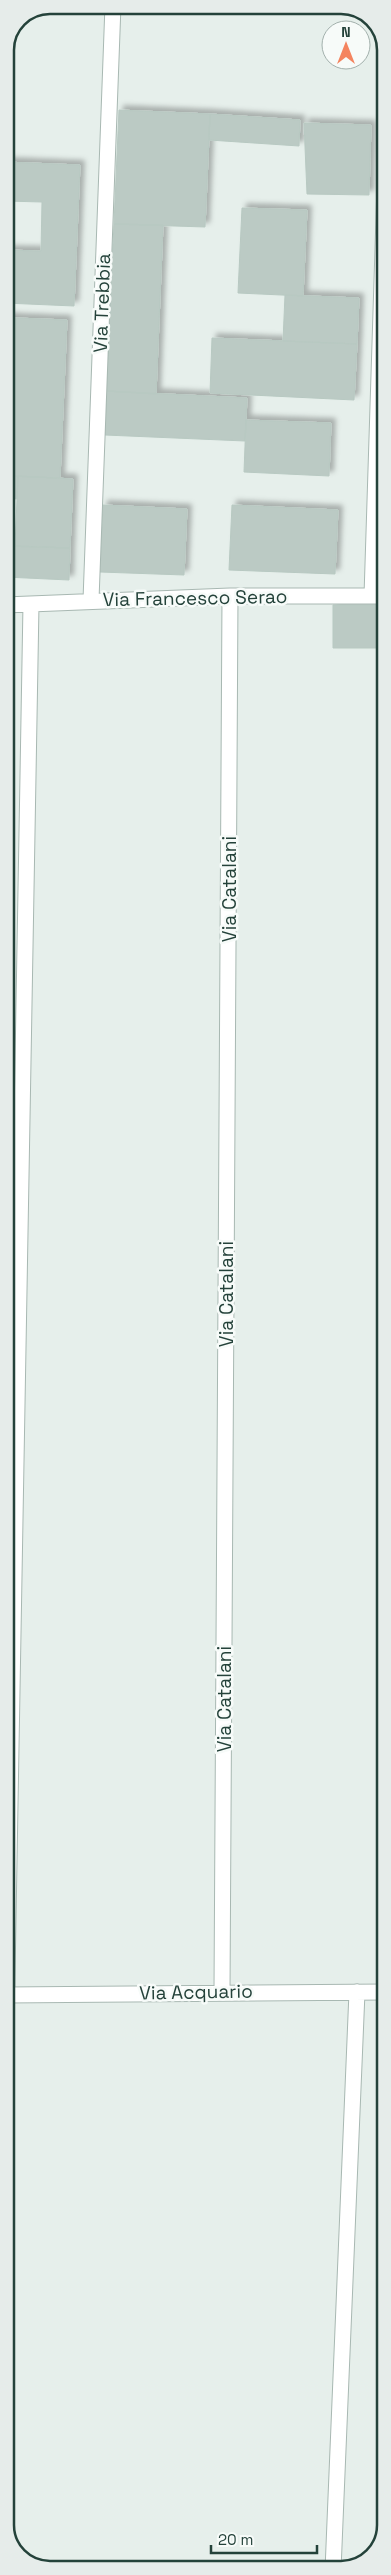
<svg xmlns="http://www.w3.org/2000/svg" width="391" height="2575" viewBox="0 0 391 2575" font-family="'Space Grotesk',sans-serif">
<style>
.building{fill:#bbcac4;stroke:#b8c9c2;filter:url(#shadow)}
.lines{fill:none;stroke-linecap:round;stroke-linejoin:round}
.minor-casing{stroke:#a8b8b2;stroke-width:17}
.minor{stroke:#fff;stroke-width:15}
.labels{text-anchor:middle;dominant-baseline:central;stroke-width:5;stroke-linejoin:round;paint-order:stroke}
.street-label{font-size:19px;fill:#24423a;stroke:#f7fbf9}
.rim{fill:none;stroke:#24423a;stroke-width:2.5}
</style>
<defs>
<filter id="shadow"><feDropShadow dx="4.5" dy="-4.5" stdDeviation="2.5" flood-color="#0004"/></filter>
</defs>
<rect width="100%" height="100%" fill="#e6efeb"/>
<path class="building" d="M119,110L210,114L205,227L114,224Z
M210,114L300,120L299,146L209,140Z
M304,123L371,125L369,195L307,194Z
M5,162L80,165L74,306L5,303V250L41,251L42,202L5,201Z
M242,208L307,210L303,296L238,293Z
M114,224L163,225L156,394L106,391Z
M285,295L359,298L357,344L283,341Z
M5,317L16,318L15,360H5Z
M16,318L67,320L60,478L9,476Z
M212,338L357,344L354,400L210,393Z
M106,391L247,398L245,441L105,435Z
M246,420L331,423L329,476L244,472Z
M5,433H11L9,476H5Z
M5,476H18L17,499L5,498Z
M18,476L73,479L70,548L15,546Z
M103,505L187,509L184,575L100,572Z
M232,505L338,510L335,574L229,570Z
M5,546L70,548L69,580L5,577Z
M333,605H386V648H333Z"/>
<g class="lines">
<g class="minor-casing">
<path id="minor" d="M372,596L386,154
M91,600L113,5
M5,605L230,596H386
M222,1992L230,596
M5,1995L386,1992
M5,2091L31,604
M333,2570L357,1992"/>
</g>
<use href="#minor" class="minor"/>
</g>
<g class="labels">
<g class="street-label">
<text transform="translate(102 303) rotate(-88)">Via Trebbia</text>
<text transform="translate(195 598) rotate(-1)">Via Francesco Serao</text>
<text transform="translate(229 889) rotate(-90)">Via Catalani</text>
<text transform="translate(226 1294) rotate(-90)">Via Catalani</text>
<text transform="translate(224 1699) rotate(-90)">Via Catalani</text>
<text transform="translate(196 1992) rotate(-1)">Via Acquario</text>
</g>
</g>
<path d="M0 0H391V2575H0ZM50 14H341A36 36 0 0 1 377 50V2525A36 36 0 0 1 341 2561H50A36 36 0 0 1 14 2525V50A36 36 0 0 1 50 14Z" fill="#e6ecea" fill-rule="evenodd"/>
<path class="rim" d="M50 14H341A36 36 0 0 1 377 50V2525A36 36 0 0 1 341 2561H50A36 36 0 0 1 14 2525V50A36 36 0 0 1 50 14Z"/>
<g transform="translate(346 45)"><circle r="24" fill="#f7fbf9" stroke="#a3b1ad"/>
<path d="M0-4L9 19L0 12L-9 19Z" fill="#f4845f"/>
<text y="-8" font-size="14" font-weight="bold" text-anchor="middle" fill="#24423a">N</text>
</g>
<path d="M211 2545v8h106v-8" fill="none" stroke="#24423a" stroke-width="2.5"/>
<text x="218" y="2545" font-size="15" fill="#24423a" stroke="#f7fbf9" stroke-width="4" paint-order="stroke">20 m</text>
</svg>
